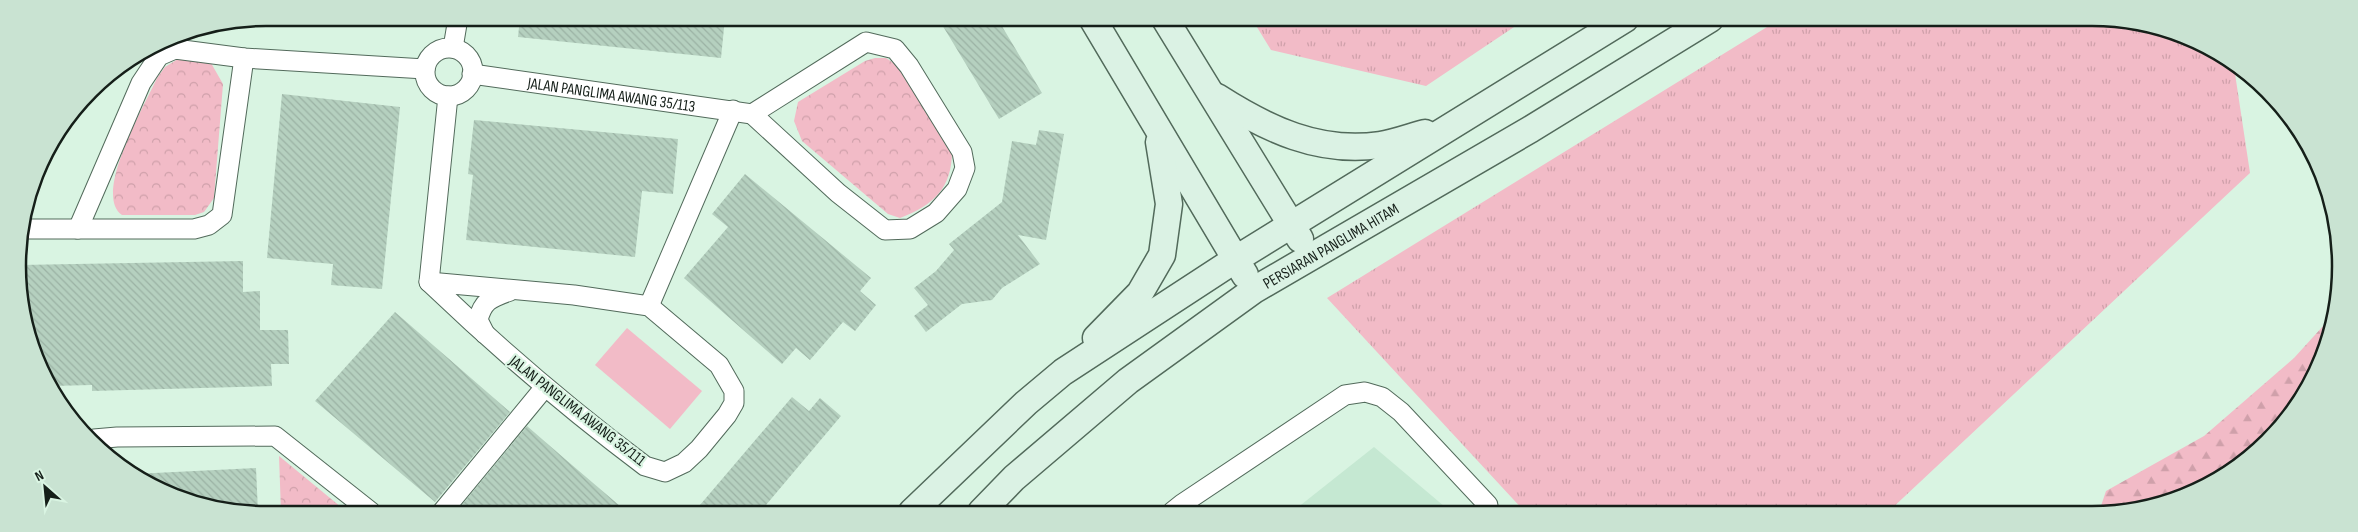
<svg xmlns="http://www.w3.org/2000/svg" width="2358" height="532" viewBox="0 0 2358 532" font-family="'Sofia Sans Condensed',sans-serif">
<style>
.built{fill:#c5e8d2}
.grass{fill:url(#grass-tufts)}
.forest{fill:url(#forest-firs)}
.park{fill:url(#park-crowns)}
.pitch{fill:#f2bbc7}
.building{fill:url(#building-back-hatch)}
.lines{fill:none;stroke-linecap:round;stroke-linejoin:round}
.minor-casing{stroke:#526a5b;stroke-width:21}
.secondary-casing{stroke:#526a5b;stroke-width:29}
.minor{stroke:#fff;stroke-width:19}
.secondary{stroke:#dbf2e4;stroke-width:26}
.labels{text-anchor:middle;stroke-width:4.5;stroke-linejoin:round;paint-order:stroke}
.street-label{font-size:16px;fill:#151f19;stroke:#d9f4e2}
.rim{fill:none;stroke:#151f19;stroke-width:2.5}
</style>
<defs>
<pattern id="grass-tufts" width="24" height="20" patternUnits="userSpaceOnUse" patternTransform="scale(1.25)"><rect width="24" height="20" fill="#f2bbc7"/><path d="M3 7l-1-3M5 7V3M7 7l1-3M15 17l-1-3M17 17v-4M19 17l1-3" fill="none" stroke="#cfa0aa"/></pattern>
<pattern id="forest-firs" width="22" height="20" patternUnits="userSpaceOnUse" patternTransform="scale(1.25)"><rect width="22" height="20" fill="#f2bbc7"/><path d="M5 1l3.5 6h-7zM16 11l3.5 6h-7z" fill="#cfa0aa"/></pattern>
<pattern id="park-crowns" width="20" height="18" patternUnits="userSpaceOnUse" patternTransform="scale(1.25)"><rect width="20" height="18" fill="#f2bbc7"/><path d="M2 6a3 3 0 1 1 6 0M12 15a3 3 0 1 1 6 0" fill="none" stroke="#cfa0aa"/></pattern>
<pattern id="building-back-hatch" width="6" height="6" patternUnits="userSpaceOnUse" patternTransform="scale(1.25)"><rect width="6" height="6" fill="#b5d0bf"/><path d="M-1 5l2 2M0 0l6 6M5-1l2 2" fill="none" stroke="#9bb2a4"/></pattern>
</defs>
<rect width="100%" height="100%" fill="#d9f4e2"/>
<path class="built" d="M 1374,447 L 1451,512 L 1292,512 Z"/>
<path class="grass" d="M 1252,19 L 1526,19 L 1426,86 L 1271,50 Z
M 1780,19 L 2125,20 L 2216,51 L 2234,67 L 2250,173 L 1888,512 L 1525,512 L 1327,298 Z"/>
<path class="forest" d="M 2334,314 L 2315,376 L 2268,442 L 2202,489 L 2124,512 L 2099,512 L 2106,491 L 2204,436 L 2294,358 Z"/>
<path class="park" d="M 875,58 L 886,58 L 898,66 L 952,151 C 952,188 934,205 900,218 L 888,214 L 802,141 L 794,121 L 798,102 L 865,61 Z
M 178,59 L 199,59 L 211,63 L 223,84 L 214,198 L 204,212 L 195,215 L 122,215 C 92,195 146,103 157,78 L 165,67 Z
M 279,456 L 347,512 L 281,512 Z"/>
<path class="pitch" d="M 627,328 L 702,391 L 670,429 L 595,365 Z"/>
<path class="building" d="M 520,18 L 725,18 L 721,58 L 518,37 Z
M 938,18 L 997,18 L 1042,93 L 999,119 Z
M 282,94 L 400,107 L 382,289 L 331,285 L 333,264 L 267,258 Z
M 474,120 L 678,139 L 673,194 L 642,191 L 635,257 L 466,240 L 473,175 L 468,174 Z
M 1039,130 L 1064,134 L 1046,240 L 1018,235 L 1040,264 L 1002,288 L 992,300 L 962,304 L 926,332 L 914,316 L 928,305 L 914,288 L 936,271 L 954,250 L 949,244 L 1002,202 L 1012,141 L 1036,145 Z
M 745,174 L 871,278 L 860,291 L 876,305 L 855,331 L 843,322 L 810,360 L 796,348 L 782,364 L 684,278 L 728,227 L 712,214 Z
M 243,261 L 243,292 L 260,291 L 260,330 L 288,330 L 289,364 L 271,364 L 272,386 L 92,391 L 92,385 L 52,386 L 31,346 L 20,265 Z
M 395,312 L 510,412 L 435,502 L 315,401 Z
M 792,397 L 809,411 L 820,398 L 841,416 L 760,512 L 694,512 Z
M 527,426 L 565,459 L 627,512 L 456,512 Z
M 256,468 L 258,512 L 233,512 L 142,481 L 134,474 Z"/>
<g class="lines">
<g class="minor-casing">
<g id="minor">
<path d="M 866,42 L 895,49 L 909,66 L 962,152 L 965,168 L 957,189 L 936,213 L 910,229 L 885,230 L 838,193 L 752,114 Z"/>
<path d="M 453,48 L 458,18"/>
<circle cx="449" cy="72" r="24"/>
<path id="s1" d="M 472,74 L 752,114"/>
<path d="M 23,229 L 194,229 L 209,225 L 222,215 L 244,58"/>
<path d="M 78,229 L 141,83 L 159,56 L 175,49 L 244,58 L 425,69"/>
<path d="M 429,282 L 574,295 L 649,306 L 719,365 L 734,391 L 734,403 L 727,415 L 699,449 L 684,463 L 665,472 L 645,466 C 569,409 498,348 429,282 Z"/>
<path d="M 429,282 L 448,96"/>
<path d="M 649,306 L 733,110"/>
<path d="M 485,334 L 478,320 C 483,300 491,298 510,291"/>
<path d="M 94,439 L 117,437 L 275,436 L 371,512"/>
<path d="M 442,512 L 545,387"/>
<path d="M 1172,512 L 1182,504 L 1345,395 L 1365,392 L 1382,397 L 1401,412 L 1488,505"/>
</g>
</g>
<g class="secondary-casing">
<g id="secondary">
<path d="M 1092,18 L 1245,275"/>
<path d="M 1165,19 L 1300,239"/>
<path d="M 1217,97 C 1267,129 1319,154 1380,145 C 1395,143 1410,137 1425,133"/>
<path d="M 1096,338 L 1140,293 L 1162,255 L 1169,204 L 1159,142"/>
<path d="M 912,512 L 1026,403 L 1063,372 L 1236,259 L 1625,19"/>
<path id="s2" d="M 981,512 L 1014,478 L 1128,381 L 1254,290 L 1531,129 L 1710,19"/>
</g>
</g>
<use href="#minor" class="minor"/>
<use href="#secondary" class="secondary"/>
</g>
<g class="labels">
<g class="street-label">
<text dy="6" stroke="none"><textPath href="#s1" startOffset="141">JALAN PANGLIMA AWANG 35/113</textPath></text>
<text dy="6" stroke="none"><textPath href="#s2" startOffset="441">PERSIARAN PANGLIMA HITAM</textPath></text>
<text transform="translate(578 410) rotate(38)" y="6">JALAN PANGLIMA AWANG 35/111</text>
</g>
</g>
<path d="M0 0H2358V532H0ZM266 26H2092A240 240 0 0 1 2332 266V266A240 240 0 0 1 2092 506H266A240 240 0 0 1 26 266V266A240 240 0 0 1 266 26Z" fill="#c9e3d2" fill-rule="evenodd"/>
<path class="rim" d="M266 26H2092A240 240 0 0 1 2332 266V266A240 240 0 0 1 2092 506H266A240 240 0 0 1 26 266V266A240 240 0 0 1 266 26Z"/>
<g transform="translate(45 487) rotate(333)" stroke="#d9f4e2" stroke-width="4" paint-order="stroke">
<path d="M0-4L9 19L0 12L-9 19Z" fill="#151f19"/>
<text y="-8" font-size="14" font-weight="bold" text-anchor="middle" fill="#151f19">N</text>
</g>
</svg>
